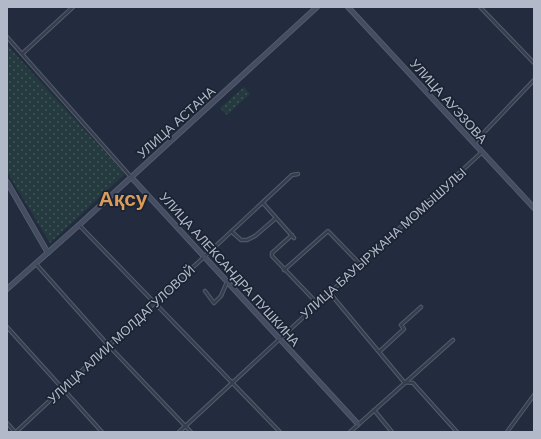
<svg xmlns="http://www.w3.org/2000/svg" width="541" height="439" viewBox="0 0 541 439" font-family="Helvetica,sans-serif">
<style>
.park{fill:url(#park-dots)}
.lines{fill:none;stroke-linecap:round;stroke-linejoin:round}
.street-casing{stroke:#545c6c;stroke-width:4.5}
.secondary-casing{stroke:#545c6c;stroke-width:6}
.street{stroke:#363e4e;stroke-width:2.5}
.secondary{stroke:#444d61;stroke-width:4}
.labels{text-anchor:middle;stroke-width:3.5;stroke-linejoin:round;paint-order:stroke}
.street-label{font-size:13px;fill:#b2b9c9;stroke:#1b2333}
.town-label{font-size:21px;font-weight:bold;fill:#db9b5b;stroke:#1b2333}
</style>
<defs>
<pattern id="park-dots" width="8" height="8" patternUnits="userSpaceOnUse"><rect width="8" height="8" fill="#243a3f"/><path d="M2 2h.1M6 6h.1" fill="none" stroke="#415459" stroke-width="1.8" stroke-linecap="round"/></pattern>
</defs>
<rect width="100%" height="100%" fill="#222c3e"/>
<path class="park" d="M 7,45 L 125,174 L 50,243 L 7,172 Z
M 244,87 L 250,94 L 227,115 L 220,108 Z"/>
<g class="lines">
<g class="street-casing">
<path id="street" d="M 480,7 L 534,63
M 7,37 L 131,177
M 22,54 L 73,7
M 474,143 L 534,80
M 263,203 L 294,238
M 79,225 L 280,432
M 232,232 L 241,240 L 247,240 L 255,236 L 276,218
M 292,235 L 272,253 L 272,256 L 317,303
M 36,264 L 109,346 L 191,432
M 284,270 L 328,231 L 360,264
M 205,291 L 214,303 L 221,296 L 227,282
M 329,292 L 404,382 L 413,383 L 457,432
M 7,327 L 102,432
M 379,352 L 404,329 L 401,325 L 421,307
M 374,410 L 392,432
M 7,423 L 15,432
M 16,432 L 292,175 L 298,174
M 179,432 L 482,152
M 350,432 L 453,340
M 507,432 L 534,395"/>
</g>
<g class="secondary-casing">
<path id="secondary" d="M 348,7 L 534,208
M 131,177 L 358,424
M 7,182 L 48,253
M 7,289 L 79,225 L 317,7"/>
</g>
<use href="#street" class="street"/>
<use href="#secondary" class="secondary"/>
</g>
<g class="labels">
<g class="street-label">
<text transform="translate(449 101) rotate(48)" y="5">УЛИЦА АУЭЗОВА</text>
<text transform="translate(176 122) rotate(-42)" y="5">УЛИЦА АСТАНА</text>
<text transform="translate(383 243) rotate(-42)" y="5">УЛИЦА БАУЫРЖАНА МОМЫШУЛЫ</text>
<text transform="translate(230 269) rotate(48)" y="5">УЛИЦА АЛЕКСАНДРА ПУШКИНА</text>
<text transform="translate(121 334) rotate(-43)" y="5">УЛИЦА АЛИИ МОЛДАГУЛОВОЙ</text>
</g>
<g class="town-label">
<text x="123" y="206">Ақсу</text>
</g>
</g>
<rect width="541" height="439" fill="none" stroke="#b2b9c9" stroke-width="16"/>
</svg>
